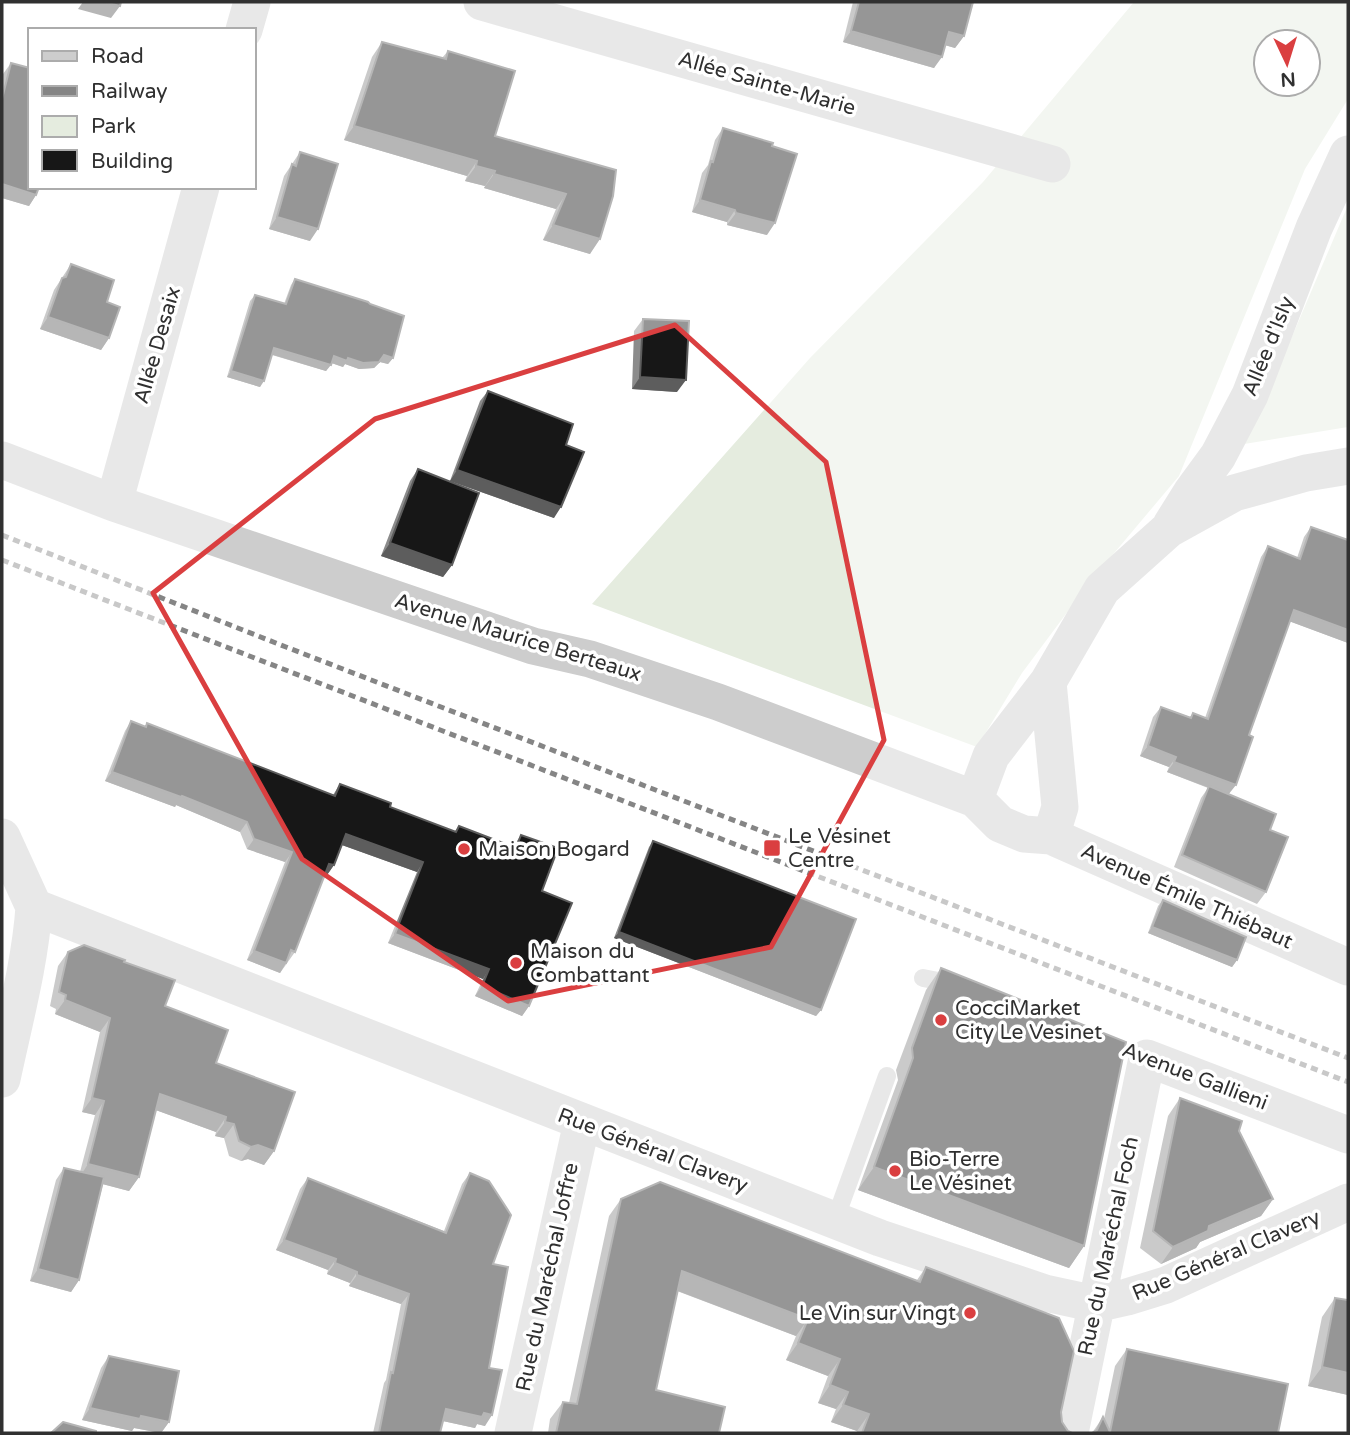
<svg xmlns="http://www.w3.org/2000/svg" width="1350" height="1435" viewBox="0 0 1350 1435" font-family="'Varela Round',sans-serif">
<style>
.green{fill:#e5ecdf;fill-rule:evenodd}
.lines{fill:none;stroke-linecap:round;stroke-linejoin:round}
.lane{stroke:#cdcdcd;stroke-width:18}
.street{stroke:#cdcdcd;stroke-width:37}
.rail{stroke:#858585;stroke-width:5;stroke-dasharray:7 5;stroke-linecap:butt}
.wall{fill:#8b8b8b}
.shaded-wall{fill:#5d5d5d}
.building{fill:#171717;stroke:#5d5d5d;stroke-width:2}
.marked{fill:none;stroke:#da3f40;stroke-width:5;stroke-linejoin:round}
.poi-dot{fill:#da3f40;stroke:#fff;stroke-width:2.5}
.labels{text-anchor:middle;stroke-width:7;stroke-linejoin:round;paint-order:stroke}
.street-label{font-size:21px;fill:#303030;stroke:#fff}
.poi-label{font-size:21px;fill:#303030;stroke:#fff;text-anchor:start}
</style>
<rect width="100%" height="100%" fill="#fff"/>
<path class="green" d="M 1134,2 L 1348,2 L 1348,99 L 1305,169 L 1179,476 L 1089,583 L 1022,673 L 977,747 L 592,604 L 810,358 L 983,182 ZM 1266,42 L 1308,42 L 1308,84 L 1266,84 Z
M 1348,205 L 1348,427 L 1238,445 L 1268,393 Z"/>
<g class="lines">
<path class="lane" d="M 923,978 L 954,984
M 835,1220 L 887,1076"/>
<path class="street" d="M 482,2 L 1052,164
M 244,30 L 252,2
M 2,460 L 114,503 L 533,646 L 590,659 L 718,702 L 975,799 L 1000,824 L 1024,834 L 1051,836 L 1348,967
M 114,503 L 201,187
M 1171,525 L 1191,493 L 1218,456 L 1250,395 L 1314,228 L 1348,154
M 1048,682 L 1060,807 L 1051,836
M 975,799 L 991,756 L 1048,682 L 1102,589 L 1169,529 L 1234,493 L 1306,473 L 1348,466
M 2,837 L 34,907 L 880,1238 L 1045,1293 L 1096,1304 L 1127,1297 L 1166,1285 L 1348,1202
M 2,1079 C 14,1022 30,964 34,907
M 513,1433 L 582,1122
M 1070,1433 L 1147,1058 L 1348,1135"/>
<path class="rail" d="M 2,535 L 286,647 L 1348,1058
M 2,560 L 1348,1082"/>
</g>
<path class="wall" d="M 853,2 L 973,2 L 964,36 L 955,48 L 945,45 L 934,68 L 843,42 Z
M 382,42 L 442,58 L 448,51 L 495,136 L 616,170 L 590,254 L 543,240 L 556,209 L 484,188 L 485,186 L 465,181 L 467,176 L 344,140 L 372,57 Z
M 11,63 L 36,195 L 29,206 L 2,198 L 2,81 L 3,74 Z
M 723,128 L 767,235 L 727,225 L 727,222 L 692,212 L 702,173 L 708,165 L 715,140 Z
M 300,152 L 310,241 L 269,229 L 284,176 Z
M 71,264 L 107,302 L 109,338 L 101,350 L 40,329 L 54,290 Z
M 295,279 L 393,358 L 388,364 L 380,362 L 374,368 L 359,369 L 345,364 L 343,367 L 331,363 L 326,371 L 272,355 L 260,387 L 227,377 L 250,301 L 255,295 L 284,304 L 291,285 Z
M 643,319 L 677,392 L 632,389 L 634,331 Z
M 488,391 L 566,445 L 554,518 L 450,481 L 480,401 Z
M 418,469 L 452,565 L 443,577 L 381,556 L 410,481 Z
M 1311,527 L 1348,540 L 1348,643 L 1289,621 L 1249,735 L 1229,794 L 1270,830 L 1266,892 L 1257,904 L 1174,867 L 1201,798 L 1208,788 L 1167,772 L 1169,767 L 1140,756 L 1153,717 L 1161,707 L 1190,717 L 1193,713 L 1205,718 L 1261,557 L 1268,546 L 1297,558 L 1304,537 Z
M 131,721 L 145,727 L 147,723 L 333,795 L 340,784 L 390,807 L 455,832 L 459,826 L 513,847 L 521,835 L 542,891 L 529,1006 L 522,1016 L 475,996 L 483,979 L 388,943 L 417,872 L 342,845 L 334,865 L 327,875 L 325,874 L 295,952 L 280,973 L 247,960 L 285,862 L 247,849 L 240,832 L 176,805 L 175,807 L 105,781 L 125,731 Z
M 653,841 L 821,1010 L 816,1016 L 614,938 L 649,847 Z
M 1163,900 L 1237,960 L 1232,967 L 1148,933 L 1158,906 Z
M 68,952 L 124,962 L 216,1063 L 274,1151 L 264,1165 L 248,1159 L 241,1161 L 229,1156 L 224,1138 L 215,1136 L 216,1132 L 156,1110 L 139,1177 L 129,1191 L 103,1184 L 79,1280 L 71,1292 L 30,1281 L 56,1180 L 64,1168 L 80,1172 L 95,1115 L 82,1112 L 100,1032 L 55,1014 L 56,1009 L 50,1006 L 58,966 Z
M 941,968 L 1084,1246 L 1069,1268 L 858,1190 L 898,1080 L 896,1070 L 926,990 Z
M 1180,1098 L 1239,1131 L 1273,1199 L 1261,1216 L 1200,1242 L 1196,1248 L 1161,1264 L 1140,1248 L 1168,1116 Z
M 470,1173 L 493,1264 L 489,1368 L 485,1426 L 477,1424 L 475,1428 L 443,1421 L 440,1433 L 373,1433 L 384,1383 L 386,1380 L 401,1304 L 349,1286 L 350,1283 L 327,1274 L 328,1270 L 276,1250 L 300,1189 L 308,1178 L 444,1231 L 462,1184 Z
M 621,1199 L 917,1280 L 926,1267 L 1061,1412 L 1062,1422 L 1068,1431 L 1072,1433 L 856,1433 L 857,1431 L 831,1422 L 836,1409 L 818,1403 L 828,1376 L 786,1360 L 796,1336 L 677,1291 L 656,1390 L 719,1433 L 548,1433 L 550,1419 L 563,1402 L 569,1403 L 609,1216 Z
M 1335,1298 L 1348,1395 L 1308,1386 L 1322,1317 Z
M 1127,1349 L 1278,1433 L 1092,1433 L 1103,1417 L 1104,1419 L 1115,1366 Z
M 109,1356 L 169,1422 L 161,1433 L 134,1428 L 132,1431 L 82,1420 L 101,1368 Z"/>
<path class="shaded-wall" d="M 83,2 L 104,2 L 120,6 L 111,18 L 78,9 Z
M 851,31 L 942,57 L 934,68 L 843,42 Z
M 949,32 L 964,36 L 955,48 L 941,44 Z
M 354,126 L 477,161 L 467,176 L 344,140 Z
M 476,166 L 495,171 L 485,186 L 465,181 Z
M 494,174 L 566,194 L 556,209 L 484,188 Z
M 2,184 L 36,195 L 29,206 L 2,198 Z
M 700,200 L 735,210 L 727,222 L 692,212 Z
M 736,213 L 775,223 L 767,235 L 727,225 Z
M 277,217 L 318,229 L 310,241 L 269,229 Z
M 553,225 L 600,239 L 590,254 L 543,240 Z
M 48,317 L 109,338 L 101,350 L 40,329 Z
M 274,348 L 331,365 L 326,371 L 270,354 Z
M 384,355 L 393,358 L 388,364 L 380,362 L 374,368 L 359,369 L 345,364 L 343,367 L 329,362 L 334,356 L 348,358 Z
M 231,371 L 264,381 L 260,387 L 227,377 Z
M 640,377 L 686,380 L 677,392 L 632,389 Z
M 457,470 L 561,507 L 554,518 L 450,481 Z
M 390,543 L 452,565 L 443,577 L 381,556 Z
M 1294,610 L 1348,630 L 1348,643 L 1286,620 Z
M 1148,746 L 1176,757 L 1169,767 L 1140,756 Z
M 1174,762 L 1236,785 L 1228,795 L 1167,772 Z
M 112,772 L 182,796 L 247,822 L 240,832 L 176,805 L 175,807 L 105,781 Z
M 346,834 L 423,862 L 417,872 L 339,844 Z
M 254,839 L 292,852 L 285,862 L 247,849 Z
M 329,864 L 334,865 L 327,875 L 323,873 Z
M 1152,927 L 1237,960 L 1232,967 L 1148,933 Z
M 619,932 L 821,1010 L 816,1016 L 614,938 Z
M 395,934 L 489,969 L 483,979 L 388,943 Z
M 254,951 L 286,963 L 280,973 L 247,960 Z
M 482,986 L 529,1006 L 522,1016 L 475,996 Z
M 65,1000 L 110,1018 L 100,1032 L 55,1014 Z
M 160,1094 L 226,1117 L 216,1132 L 150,1108 Z
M 92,1098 L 104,1101 L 95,1115 L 82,1112 Z
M 225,1122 L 234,1124 L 224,1138 L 215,1136 Z
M 258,1145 L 274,1151 L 264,1165 L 248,1159 L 241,1161 L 251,1147 Z
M 88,1164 L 139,1177 L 129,1191 L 79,1178 Z
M 874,1167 L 1084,1246 L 1069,1268 L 858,1190 Z
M 1273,1199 L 1261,1216 L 1200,1242 L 1196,1248 L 1161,1264 L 1173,1247 L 1209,1226 Z
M 284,1240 L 336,1259 L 328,1270 L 276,1250 Z
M 335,1263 L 357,1272 L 350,1283 L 327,1274 Z
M 38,1269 L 79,1280 L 71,1292 L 30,1281 Z
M 682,1271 L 808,1319 L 796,1336 L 670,1288 Z
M 357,1275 L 409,1294 L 401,1304 L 349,1286 Z
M 798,1343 L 840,1359 L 828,1376 L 786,1360 Z
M 1322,1367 L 1348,1373 L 1348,1395 L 1308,1386 Z
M 830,1385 L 848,1392 L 836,1409 L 818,1403 Z
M 843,1405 L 869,1414 L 857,1431 L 831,1422 Z
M 90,1408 L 141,1416 L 169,1422 L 161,1433 L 134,1428 L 132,1431 L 82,1420 Z
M 446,1409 L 484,1413 L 492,1415 L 485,1426 L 477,1424 L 475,1428 L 438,1420 Z"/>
<path class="building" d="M 104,2 L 121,2 L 120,6 Z
M 859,2 L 973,2 L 964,36 L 949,32 L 942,57 L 851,31 Z
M 382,42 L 446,59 L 448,51 L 515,71 L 495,136 L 616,170 L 613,196 L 600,239 L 553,225 L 566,194 L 494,174 L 495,171 L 476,166 L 477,161 L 354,126 Z
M 11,63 L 30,68 L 30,187 L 39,187 L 36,195 L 2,184 L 2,99 Z
M 723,128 L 773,143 L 772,146 L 797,154 L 775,223 L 736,213 L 735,210 L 700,200 L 711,161 L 713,162 Z
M 300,152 L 338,164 L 318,229 L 277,217 L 292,164 L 296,166 Z
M 71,264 L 114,280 L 107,302 L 120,307 L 109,338 L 48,317 L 62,278 L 66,277 Z
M 295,279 L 368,302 L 370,304 L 404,316 L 393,358 L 384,355 L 379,362 L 363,363 L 348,358 L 347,361 L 334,356 L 331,365 L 274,348 L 264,381 L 231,371 L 255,295 L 286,304 Z
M 643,319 L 689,321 L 686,380 L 640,377 Z
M 488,391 L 573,424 L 566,445 L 584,452 L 561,507 L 457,470 Z
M 418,469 L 479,493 L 452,565 L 390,543 Z
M 1311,527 L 1348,540 L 1348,630 L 1294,610 L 1249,735 L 1253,737 L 1236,785 L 1174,762 L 1176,757 L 1148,746 L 1161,707 L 1191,718 L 1193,713 L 1208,719 L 1268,546 L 1300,559 Z
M 131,721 L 146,727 L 147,723 L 335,796 L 340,784 L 391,803 L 390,807 L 456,832 L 459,826 L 516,848 L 521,835 L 558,848 L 542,891 L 572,903 L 529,1006 L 482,986 L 489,969 L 395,934 L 423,862 L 346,834 L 334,865 L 329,864 L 295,952 L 291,950 L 286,963 L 254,951 L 292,852 L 254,839 L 247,822 L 182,796 L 181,797 L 112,772 Z
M 1209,786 L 1276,814 L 1270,830 L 1288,837 L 1266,892 L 1182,855 Z
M 653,841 L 856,919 L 821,1010 L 619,932 Z
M 1163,900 L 1246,937 L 1237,960 L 1152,927 Z
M 84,945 L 125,960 L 124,962 L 175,980 L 165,1006 L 228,1030 L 216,1063 L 295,1092 L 274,1151 L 258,1145 L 251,1147 L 239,1141 L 234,1124 L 225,1122 L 226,1117 L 160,1094 L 139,1177 L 88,1164 L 104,1101 L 92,1098 L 110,1018 L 65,1000 L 66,995 L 59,992 L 68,952 Z
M 941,968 L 1126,1042 L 1084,1246 L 874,1167 L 913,1058 L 912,1048 Z
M 1180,1098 L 1242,1121 L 1239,1131 L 1273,1199 L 1209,1226 L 1208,1231 L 1173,1247 L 1153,1231 Z
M 64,1168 L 104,1177 L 79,1280 L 38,1269 Z
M 470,1173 L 489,1181 L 511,1215 L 493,1264 L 508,1267 L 489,1368 L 502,1370 L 492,1415 L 484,1413 L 482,1417 L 446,1409 L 440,1433 L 379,1433 L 391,1372 L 393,1373 L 409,1294 L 357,1275 L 357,1272 L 335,1263 L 336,1259 L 284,1240 L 308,1178 L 446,1233 Z
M 660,1182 L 920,1282 L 926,1267 L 1059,1318 L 1074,1351 L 1061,1412 L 1062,1422 L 1068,1431 L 1072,1433 L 862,1433 L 869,1414 L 843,1405 L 848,1392 L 830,1385 L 840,1359 L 798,1343 L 808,1319 L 682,1271 L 656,1390 L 725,1407 L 719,1433 L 556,1433 L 563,1402 L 577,1404 L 621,1199 Z
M 1335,1298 L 1348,1300 L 1348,1373 L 1322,1367 Z
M 1127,1349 L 1288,1384 L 1278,1433 L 1092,1433 L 1097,1430 L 1103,1417 L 1110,1432 Z
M 109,1356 L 179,1371 L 169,1422 L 141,1416 L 140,1419 L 90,1408 Z
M 63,1422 L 96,1431 L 96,1433 L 51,1433 Z"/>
<path d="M0 0H1350V1435H0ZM 675,325 L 826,462 L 884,740 L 771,947 L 508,1001 L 302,859 L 153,593 L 375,419 Z" fill="#fff" fill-opacity=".55" fill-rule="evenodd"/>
<path class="marked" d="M 675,325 L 826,462 L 884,740 L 771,947 L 508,1001 L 302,859 L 153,593 L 375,419 Z"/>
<g class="poi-dot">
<rect x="763" y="839" width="18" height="18" rx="3.5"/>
<circle cx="464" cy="849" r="7"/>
<circle cx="516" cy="963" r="7"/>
<circle cx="941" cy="1020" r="7"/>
<circle cx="895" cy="1171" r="7"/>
<circle cx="970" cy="1313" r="7"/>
</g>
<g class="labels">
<g class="street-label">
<text transform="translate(767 83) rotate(16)" y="7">Allée Sainte-Marie</text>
<text transform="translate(157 345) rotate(-74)" y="7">Allée Desaix</text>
<text transform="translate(1268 346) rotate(-68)" y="7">Allée d'Isly</text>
<text transform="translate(518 637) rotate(17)" y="7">Avenue Maurice Berteaux</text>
<text transform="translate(1187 896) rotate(24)" y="7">Avenue Émile Thiébaut</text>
<text transform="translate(1195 1076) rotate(21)" y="7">Avenue Gallieni</text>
<text transform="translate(653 1150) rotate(21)" y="7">Rue Général Clavery</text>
<text transform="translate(1108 1246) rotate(-78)" y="7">Rue du Maréchal Foch</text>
<text transform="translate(1226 1255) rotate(-23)" y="7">Rue Général Clavery</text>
<text transform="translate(547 1277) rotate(-78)" y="7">Rue du Maréchal Joffre</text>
</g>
<g class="poi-label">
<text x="788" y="843">Le Vésinet<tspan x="788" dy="24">Centre</tspan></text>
<text x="478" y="856">Maison Bogard</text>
<text x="530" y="958">Maison du<tspan x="530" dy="24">Combattant</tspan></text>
<text x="955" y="1015">CocciMarket<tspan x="955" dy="24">City Le Vesinet</tspan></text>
<text x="909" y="1166">Bio-Terre<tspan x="909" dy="24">Le Vésinet</tspan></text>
<text x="956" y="1320" text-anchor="end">Le Vin sur Vingt</text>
</g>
</g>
<rect width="1350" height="1435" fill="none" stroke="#303030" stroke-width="7"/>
<rect x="28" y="28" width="228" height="161" fill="#ffffff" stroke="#acacac" stroke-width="2"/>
<rect x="42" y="51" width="35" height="10" fill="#cdcdcd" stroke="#acacac" stroke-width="2"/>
<text x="91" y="63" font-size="21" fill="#303030">Road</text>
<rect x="42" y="86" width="35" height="10" fill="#858585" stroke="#acacac" stroke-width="2"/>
<text x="91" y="98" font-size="21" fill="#303030">Railway</text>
<rect x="42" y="116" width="35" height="21" fill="#e5ecdf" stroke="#acacac" stroke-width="2"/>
<text x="91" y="133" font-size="21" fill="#303030">Park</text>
<rect x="42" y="150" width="35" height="21" fill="#171717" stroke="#acacac" stroke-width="2"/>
<text x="91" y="168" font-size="21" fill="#303030">Building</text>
<g transform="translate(1287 63) rotate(176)"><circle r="33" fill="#ffffff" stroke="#acacac" stroke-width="2"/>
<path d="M0-5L12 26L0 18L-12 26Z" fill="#da3f40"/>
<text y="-10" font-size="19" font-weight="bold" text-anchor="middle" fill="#303030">N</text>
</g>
</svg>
